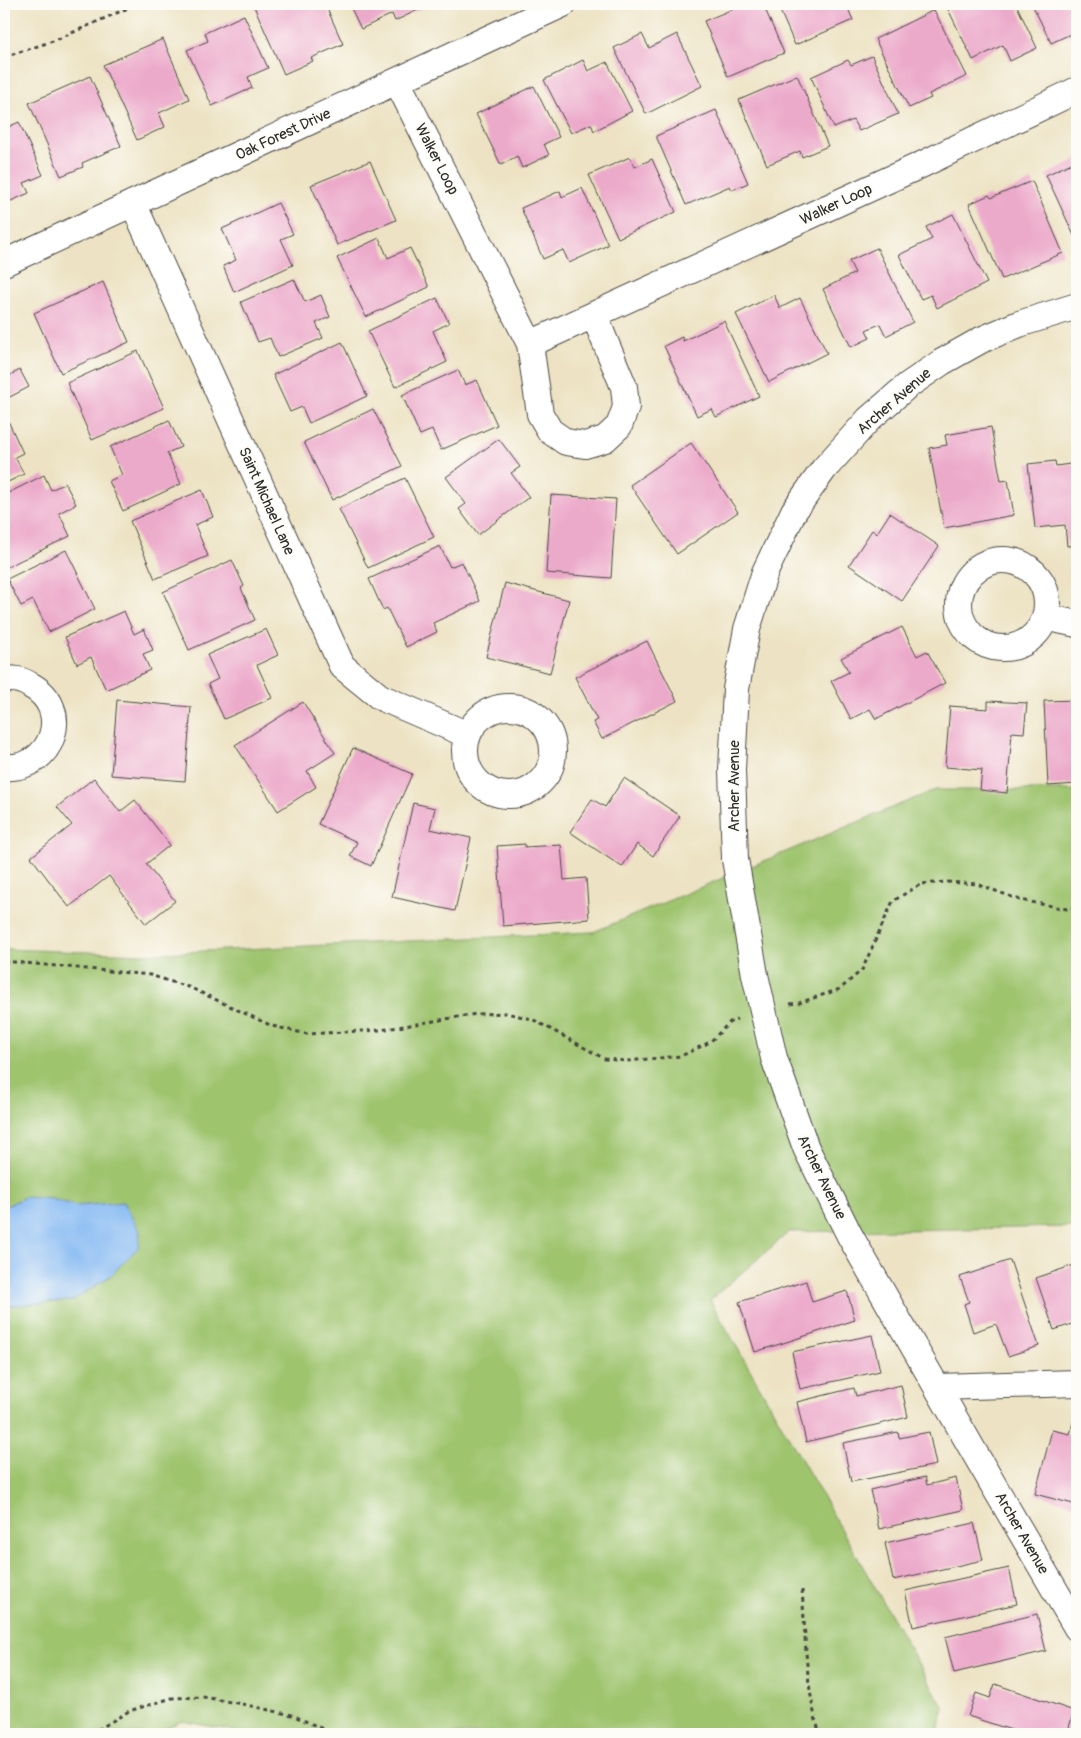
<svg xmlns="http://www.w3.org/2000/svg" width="1081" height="1738" viewBox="0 0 1081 1738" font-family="Pangolin,sans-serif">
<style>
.green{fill:#9fc46e;stroke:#65784c}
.water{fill:#85b9f3;stroke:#58728f}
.building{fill:#ecaacb}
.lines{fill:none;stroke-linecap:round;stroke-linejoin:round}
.street-casing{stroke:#484742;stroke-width:28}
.path{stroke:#484742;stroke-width:3;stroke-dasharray:4 4;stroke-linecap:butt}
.street{stroke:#fff;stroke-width:26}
.labels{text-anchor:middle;stroke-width:4;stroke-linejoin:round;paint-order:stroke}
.street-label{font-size:15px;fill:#2b2b2b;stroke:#fdfcf7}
</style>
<rect width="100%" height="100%" fill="#fdfcf7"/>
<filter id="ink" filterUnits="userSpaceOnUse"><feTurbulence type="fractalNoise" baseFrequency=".02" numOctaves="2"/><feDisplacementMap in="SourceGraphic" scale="10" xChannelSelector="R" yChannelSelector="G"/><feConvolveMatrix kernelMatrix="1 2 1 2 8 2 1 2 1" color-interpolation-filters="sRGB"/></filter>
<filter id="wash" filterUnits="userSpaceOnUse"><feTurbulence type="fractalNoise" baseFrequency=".0096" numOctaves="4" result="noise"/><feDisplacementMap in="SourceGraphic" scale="20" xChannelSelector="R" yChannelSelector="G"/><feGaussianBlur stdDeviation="1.12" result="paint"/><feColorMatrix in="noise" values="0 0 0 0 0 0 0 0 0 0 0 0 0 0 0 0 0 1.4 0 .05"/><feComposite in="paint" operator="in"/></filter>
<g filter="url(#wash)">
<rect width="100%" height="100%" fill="#ede3c4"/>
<path class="green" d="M 935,790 L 1077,790 L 1077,1227 L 789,1232 L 710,1300 L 944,1708 L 937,1734 L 250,1734 L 182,1721 L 152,1734 L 4,1734 L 4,949 L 143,954 L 593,932 Z"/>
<path class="water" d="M 25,1197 L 51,1199 L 76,1206 L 123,1202 L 140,1231 L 139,1247 L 110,1276 L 72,1301 L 4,1306 L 4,1207 Z"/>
<g id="blocks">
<path class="building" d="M 253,4 L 325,4 L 343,44 L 311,58 L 313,61 L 284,74 Z
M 349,4 L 420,4 L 422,8 L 395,21 L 392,14 L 361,29 Z
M 731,4 L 763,4 L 784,53 L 728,77 L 704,21 L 733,9 Z
M 777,4 L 846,4 L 853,20 L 795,45 Z
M 950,4 L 1016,4 L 1037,48 L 1010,61 L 1003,45 L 973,60 L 946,5 Z
M 1032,4 L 1077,4 L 1077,31 L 1051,43 Z
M 934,10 L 967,76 L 929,94 L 931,98 L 909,108 L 875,39 Z
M 244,15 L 268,68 L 248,77 L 252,88 L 212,106 L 187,50 L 208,41 L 205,33 Z
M 642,34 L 649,48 L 677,34 L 702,86 L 646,114 L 614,48 Z
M 163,39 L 189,99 L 159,113 L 165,127 L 137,140 L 103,65 Z
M 872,56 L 898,114 L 859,131 L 853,120 L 834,128 L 811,77 L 848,60 L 851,65 Z
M 583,60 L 588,71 L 607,62 L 632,111 L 594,131 L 591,124 L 571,133 L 544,80 Z
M 797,75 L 828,146 L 802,157 L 800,151 L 767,165 L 739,100 Z
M 90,76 L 121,146 L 82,163 L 83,167 L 61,176 L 29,103 Z
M 534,86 L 559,137 L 544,144 L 549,155 L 522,168 L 517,156 L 501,165 L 476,114 Z
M 716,110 L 748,183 L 732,190 L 730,186 L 686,205 L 656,136 Z
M 19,122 L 43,175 L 24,183 L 29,193 L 4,204 L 4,129 Z
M 630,157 L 635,167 L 652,159 L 676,212 L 618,238 L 589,175 Z
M 1077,158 L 1077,242 L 1046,175 L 1076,161 L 1075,159 Z
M 370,161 L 396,220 L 337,245 L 311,185 Z
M 1032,181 L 1063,253 L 1002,279 L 969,204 L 989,195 L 991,198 Z
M 582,188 L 608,245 L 569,263 L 563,250 L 543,259 L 521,208 L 560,191 L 562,197 Z
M 278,203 L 293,234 L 281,239 L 293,265 L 234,292 L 223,266 L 236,260 L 222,229 Z
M 953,214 L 987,283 L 937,308 L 931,295 L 921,299 L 899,255 L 932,239 L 926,227 Z
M 379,238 L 388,258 L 410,248 L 429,287 L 366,317 L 337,258 Z
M 877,248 L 913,322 L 886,336 L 880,324 L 866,330 L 870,338 L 851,347 L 823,289 L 855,273 L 849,261 Z
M 294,279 L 305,302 L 321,295 L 330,317 L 316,323 L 323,338 L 278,357 L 270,338 L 258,342 L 241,302 Z
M 103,282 L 129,342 L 61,373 L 34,313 Z
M 774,295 L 780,308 L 800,298 L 827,353 L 769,382 L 736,314 Z
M 437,298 L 449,323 L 433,331 L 447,362 L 395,387 L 368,331 Z
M 724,321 L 759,396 L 716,417 L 712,409 L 697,416 L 664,346 L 682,337 L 683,341 Z
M 342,342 L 367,396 L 309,423 L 302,407 L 290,412 L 273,375 Z
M 138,351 L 164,408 L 92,440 L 67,383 Z
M 20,370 L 29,387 L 4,400 L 4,378 Z
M 458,370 L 465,385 L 477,380 L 497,425 L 441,450 L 432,430 L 420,435 L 402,395 Z
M 373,409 L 402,466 L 332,500 L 304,442 Z
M 4,412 L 23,453 L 15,457 L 24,474 L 4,484 Z
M 169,420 L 181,447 L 167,453 L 181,484 L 123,511 L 109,481 L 122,475 L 110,447 Z
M 991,427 L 1001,481 L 1008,480 L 1014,515 L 944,528 L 929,448 L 947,445 L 945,435 Z
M 499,439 L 520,467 L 511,473 L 529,497 L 478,535 L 459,509 L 466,504 L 446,477 Z
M 691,443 L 738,512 L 677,554 L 630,485 Z
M 1055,461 L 1056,466 L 1077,463 L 1077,545 L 1067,546 L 1065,525 L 1035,528 L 1028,464 Z
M 44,475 L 51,490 L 65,483 L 76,504 L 59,513 L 70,536 L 5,568 L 4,495 Z
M 405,478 L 434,537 L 368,568 L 339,509 Z
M 202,490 L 213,517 L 195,525 L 208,556 L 155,579 L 130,521 Z
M 551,495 L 616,499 L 611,578 L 546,573 Z
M 890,513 L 939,546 L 902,601 L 849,565 L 872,530 L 877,533 Z
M 440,546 L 450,567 L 462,562 L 480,601 L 433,623 L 437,632 L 406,647 L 387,608 L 383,610 L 369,579 Z
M 66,550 L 95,609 L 49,632 L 33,600 L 21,606 L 7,579 Z
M 232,560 L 244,586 L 241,588 L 255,620 L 189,650 L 163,592 Z
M 505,583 L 569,600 L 550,673 L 486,657 Z
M 124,611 L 134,634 L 144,629 L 153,650 L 143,654 L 150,670 L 106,690 L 91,657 L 77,664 L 65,637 Z
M 902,627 L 917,656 L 927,651 L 945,683 L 876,719 L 870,709 L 851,719 L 831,681 L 849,672 L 841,658 Z
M 266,629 L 278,655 L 257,665 L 272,698 L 224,719 L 208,684 L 218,679 L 207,655 Z
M 647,641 L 677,701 L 602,739 L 593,722 L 597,720 L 575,677 Z
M 117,700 L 191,707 L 185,781 L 111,775 Z
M 1077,700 L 1077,784 L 1048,786 L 1044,701 Z
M 988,701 L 1027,703 L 1024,733 L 1012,732 L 1007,793 L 980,790 L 982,770 L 945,767 L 950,706 L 988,709 Z
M 303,702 L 335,753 L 307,771 L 316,787 L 278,811 L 235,745 Z
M 353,748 L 412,774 L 371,866 L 350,856 L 357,842 L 318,824 Z
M 94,778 L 120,812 L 135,800 L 170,845 L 146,864 L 175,901 L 146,924 L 109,876 L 69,907 L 31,857 L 72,825 L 57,807 Z
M 624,778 L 680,816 L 653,856 L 637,844 L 622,867 L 570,832 L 592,799 L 605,807 Z
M 413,803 L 435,808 L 430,829 L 471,838 L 455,911 L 392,897 Z
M 525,844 L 525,847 L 561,845 L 564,880 L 586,878 L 589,919 L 503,926 L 497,846 Z
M 1010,1260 L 1039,1346 L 1008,1356 L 996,1324 L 973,1332 L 964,1304 L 969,1302 L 960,1277 Z
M 1077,1264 L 1077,1338 L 1072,1324 L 1054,1330 L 1036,1278 Z
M 806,1281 L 812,1302 L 847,1291 L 855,1320 L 755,1352 L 739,1302 Z
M 872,1335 L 880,1371 L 800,1389 L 792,1352 Z
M 901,1385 L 908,1417 L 806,1442 L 797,1402 L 854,1388 L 856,1396 Z
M 1075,1415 L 1077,1415 L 1077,1505 L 1035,1494 L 1052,1430 L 1070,1434 Z
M 898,1432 L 899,1438 L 929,1432 L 936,1465 L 851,1482 L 843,1443 Z
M 925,1477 L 927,1485 L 956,1478 L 963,1510 L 879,1529 L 870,1490 Z
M 974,1523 L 983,1560 L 893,1580 L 885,1543 Z
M 1009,1568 L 1017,1604 L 913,1627 L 905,1591 Z
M 1037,1614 L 1046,1651 L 954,1673 L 945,1637 Z
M 995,1684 L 1074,1711 L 1067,1734 L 1024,1734 L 968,1716 L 976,1693 L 990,1698 Z"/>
</g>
</g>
<g filter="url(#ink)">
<use href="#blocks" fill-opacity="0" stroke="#484742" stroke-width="1"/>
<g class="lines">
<g class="street-casing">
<path id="street" d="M 397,81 L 530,344 L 923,164 L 1077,90
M 133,203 L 342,666 L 380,697 L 468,735
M 4,263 L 563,4
M 1077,306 L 1019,324 L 981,340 L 942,362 L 907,386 L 869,419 L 824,469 L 794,511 L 765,572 L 747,629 L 736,689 L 732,770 L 735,859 L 755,975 L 774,1058 L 806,1148 L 850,1236 L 977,1457 L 1077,1628
M 530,344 L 540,414 L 550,431 L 566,442 L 585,445 L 605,439 L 619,426 L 626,407 L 624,387 L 594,315
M959 604a44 44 0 1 1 88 0a44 44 0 1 1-88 0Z
M 1045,617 L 1077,624
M 4,680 C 12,678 22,680 30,685 C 74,708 53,771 4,767
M465 751a44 44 0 1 1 88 0a44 44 0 1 1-88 0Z
M 937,1387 L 1077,1383"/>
</g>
<path class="path" d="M 4,57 L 56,40 L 137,4
M 4,961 L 150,975 L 191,988 L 272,1026 L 307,1034 L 380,1030 L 476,1014 L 506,1013 L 532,1019 L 605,1059 L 627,1061 L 681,1056 L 710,1042 L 730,1022 L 737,1019
M 790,1004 L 799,1003 L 840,989 L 862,970 L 893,901 L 921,884 L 947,882 L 977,884 L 1020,900 L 1067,909 L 1077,907
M 802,1590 C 806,1637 805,1689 820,1734
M 91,1734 L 129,1711 L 172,1698 L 203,1697 L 242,1704 L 292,1715 L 334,1734"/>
<use href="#street" class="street"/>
</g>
</g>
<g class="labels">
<g class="street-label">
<text transform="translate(283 134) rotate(-25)" y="5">Oak Forest Drive</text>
<text transform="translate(437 159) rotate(63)" y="5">Walker Loop</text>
<text transform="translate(836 204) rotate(-25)" y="5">Walker Loop</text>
<text transform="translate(894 401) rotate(-41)" y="5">Archer Avenue</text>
<text transform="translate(267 501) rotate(66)" y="5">Saint Michael Lane</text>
<text transform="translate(734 786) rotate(-90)" y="5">Archer Avenue</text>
<text transform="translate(822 1177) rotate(64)" y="5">Archer Avenue</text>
<text transform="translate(1022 1533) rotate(60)" y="5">Archer Avenue</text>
</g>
</g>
<rect width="1081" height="1738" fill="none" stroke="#fdfcf7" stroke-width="20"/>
</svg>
